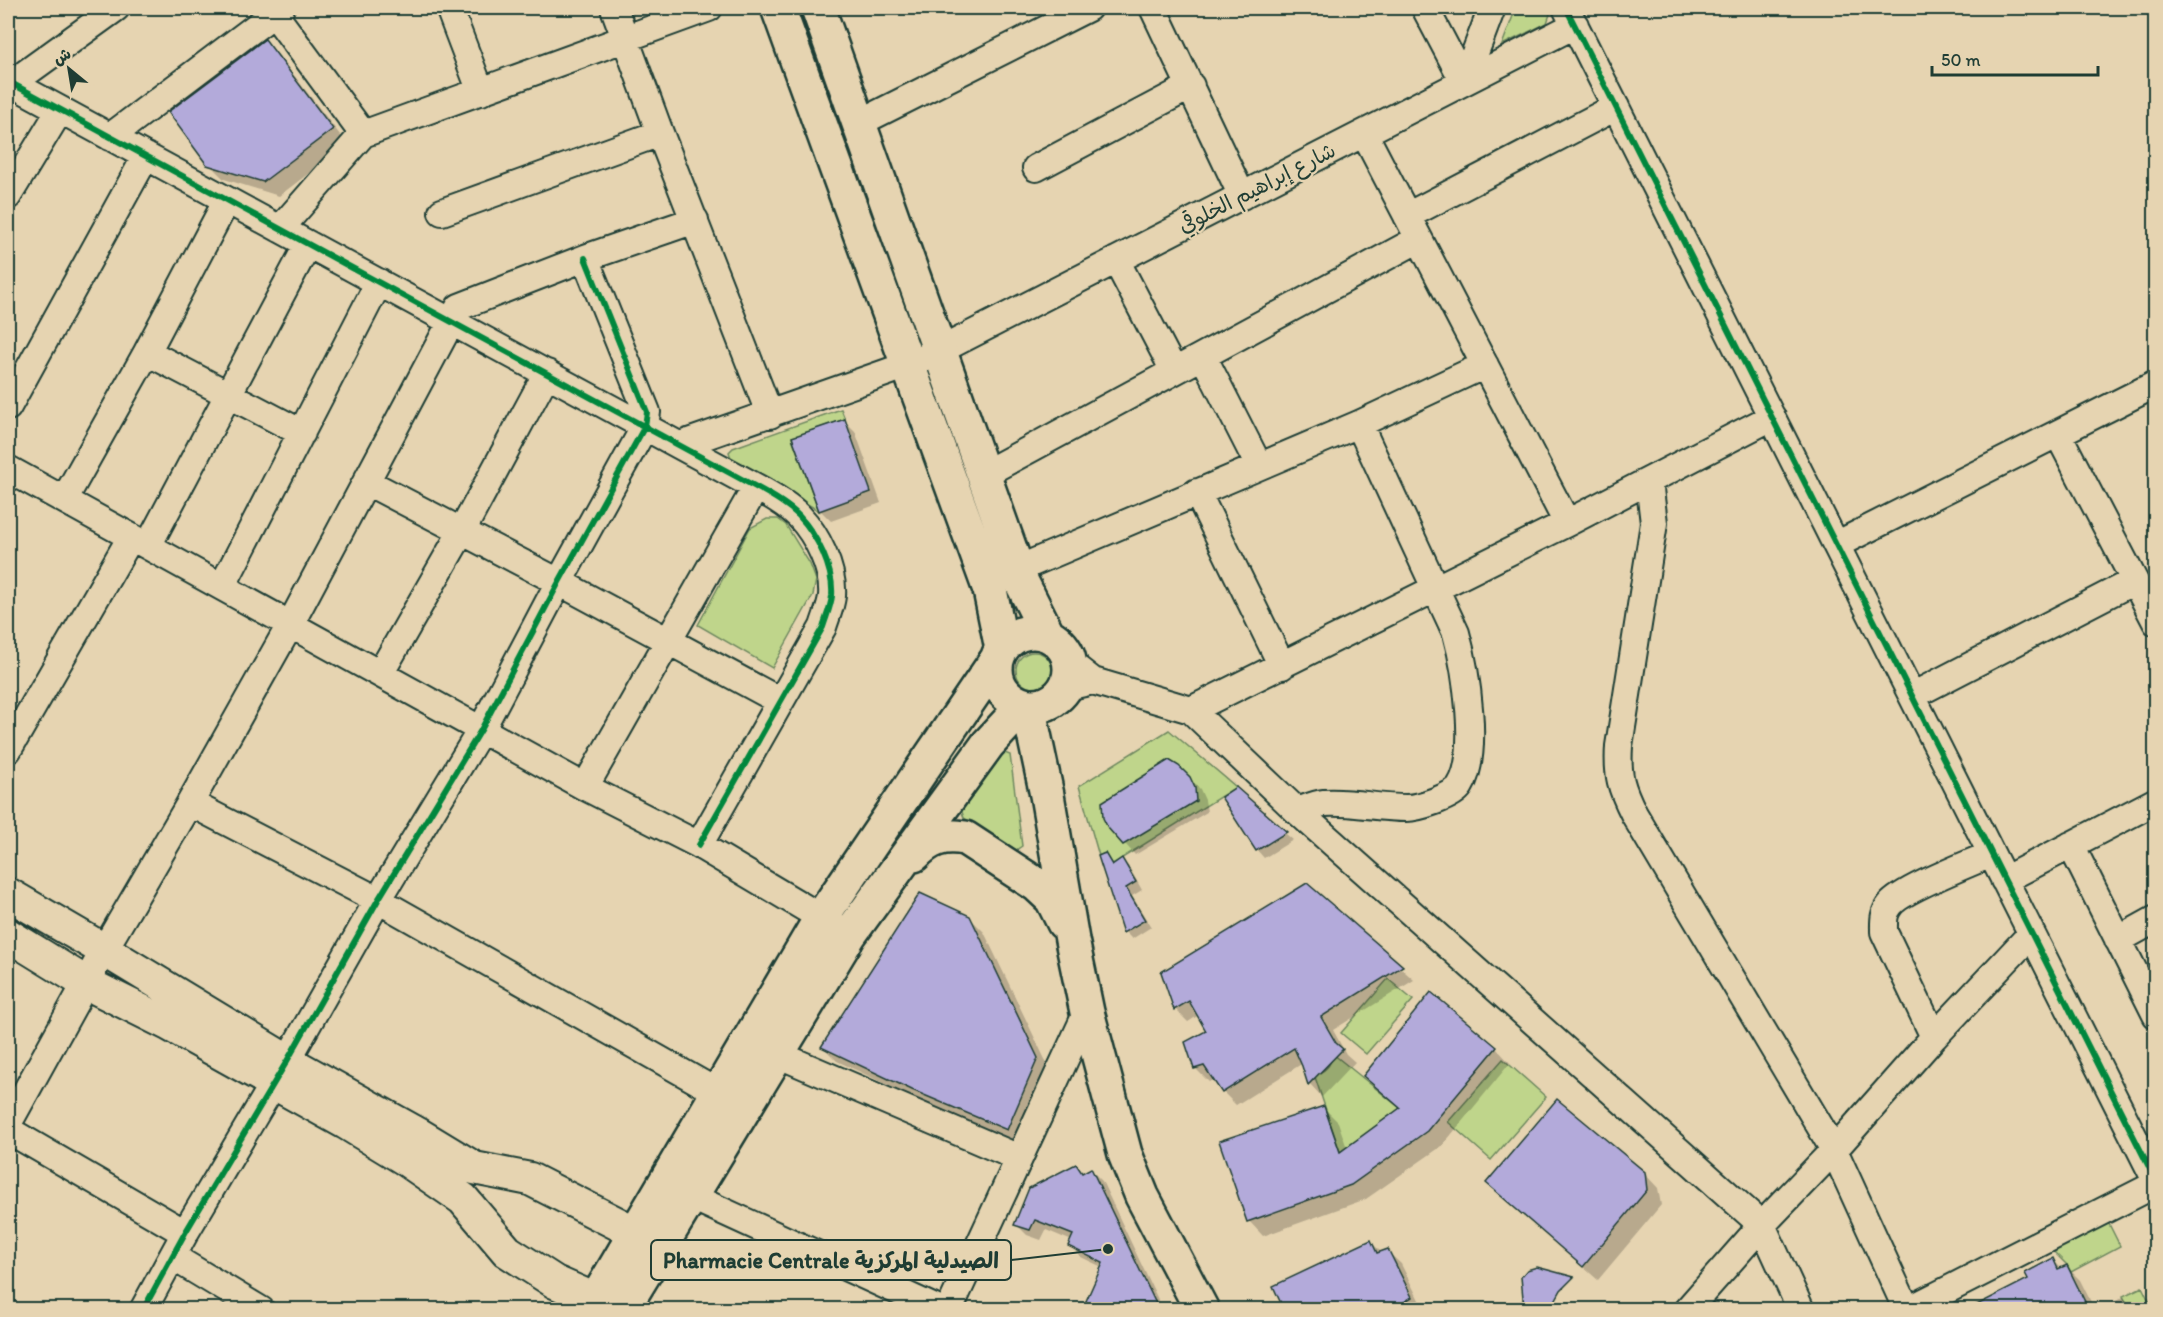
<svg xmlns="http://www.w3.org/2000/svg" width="2163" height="1317" viewBox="0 0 2163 1317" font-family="Itim,'Playpen Sans Arabic',sans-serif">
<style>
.green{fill:#bfd58b;stroke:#6f8960;stroke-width:1.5}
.shadow{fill:#0003}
.building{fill:#b3aada;stroke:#1f3d34;stroke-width:1.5}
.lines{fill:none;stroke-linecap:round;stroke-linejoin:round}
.minor-casing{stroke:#1f3d34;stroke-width:30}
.tertiary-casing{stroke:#1f3d34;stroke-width:36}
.secondary-casing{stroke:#1f3d34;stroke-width:38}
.minor{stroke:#e6d4b1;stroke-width:26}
.tertiary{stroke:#e6d4b1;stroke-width:32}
.secondary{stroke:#e6d4b1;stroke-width:33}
.cycleway-casing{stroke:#e6d4b1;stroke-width:10}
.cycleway{stroke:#00873e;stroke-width:6}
.labels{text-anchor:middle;stroke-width:4.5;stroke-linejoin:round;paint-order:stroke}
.street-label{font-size:21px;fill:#1f3d34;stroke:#e6d4b1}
.leader{fill:none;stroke:#1f3d34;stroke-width:2}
.callout-dot{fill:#1f3d34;stroke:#e6d4b1;stroke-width:2}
.callout{fill:#e6d4b1;stroke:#1f3d34;stroke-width:2}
.callout-label{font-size:22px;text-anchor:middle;font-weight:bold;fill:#1f3d34}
</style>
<rect width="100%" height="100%" fill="#e6d4b1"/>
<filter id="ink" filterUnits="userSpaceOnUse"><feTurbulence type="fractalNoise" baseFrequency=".0167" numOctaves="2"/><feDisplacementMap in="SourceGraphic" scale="12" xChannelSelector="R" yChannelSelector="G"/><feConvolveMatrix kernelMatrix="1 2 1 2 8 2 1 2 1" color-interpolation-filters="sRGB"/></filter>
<g filter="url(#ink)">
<path class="green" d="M 1516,8 L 1552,8 L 1547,23 L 1502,45 Z
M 841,409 L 845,419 L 792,438 L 819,511 L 731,458 L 729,452 L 733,448 Z
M 767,519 L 778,519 L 786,525 L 810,564 L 816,580 L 813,595 L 772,668 L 698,625 L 750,528 Z
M1016 670a18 18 0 1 1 36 0a18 18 0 1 1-36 0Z
M 1169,730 L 1236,787 L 1103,870 L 1079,786 Z
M 1002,752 L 1010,755 L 1022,846 L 1016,850 L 964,818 L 961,809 Z
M 1388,979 L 1413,1000 L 1366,1054 L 1341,1033 Z
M 1333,1054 L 1400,1108 L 1340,1152 L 1314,1074 C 1326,1072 1331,1065 1333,1054 Z
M 1503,1059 L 1546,1097 L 1491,1160 L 1448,1122 Z
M 2108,1222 L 2120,1246 L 2071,1272 L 2067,1265 L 2052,1250 Z
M 2142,1287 L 2153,1309 L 2130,1309 L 2123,1296 Z"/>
<path class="shadow" d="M 265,41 L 279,56 L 347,144 L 279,196 L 224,179 L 209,164 Z
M 844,420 L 855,431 L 881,503 L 831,521 L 820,510 Z
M 1178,767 L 1200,789 L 1205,800 L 1207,812 L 1135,855 L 1110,827 Z
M 1236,789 L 1286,834 L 1293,840 L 1264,858 L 1257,850 L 1223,797 Z
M 1104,855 L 1114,865 L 1122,860 L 1129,867 L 1142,890 L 1132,896 L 1151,927 L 1132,939 L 1125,932 Z
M 1307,885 L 1414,980 L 1333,1030 L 1346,1054 L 1355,1062 L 1322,1097 L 1310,1084 L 1303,1063 L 1236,1105 L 1223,1092 L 1214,1079 L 1209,1082 L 1196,1069 L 1187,1043 L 1208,1032 L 1199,1015 L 1188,1022 L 1175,1009 Z
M 969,917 L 984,932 L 1052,1074 L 1021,1143 L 928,1104 L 837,1061 L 823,1047 Z
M 1496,1048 L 1510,1063 L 1442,1146 L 1366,1199 L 1263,1236 L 1249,1221 L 1324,1108 L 1338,1122 L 1347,1148 L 1401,1109 L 1365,1076 Z
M 1076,1166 L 1084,1174 L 1091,1170 L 1102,1181 L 1163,1310 L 1083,1310 L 1102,1267 L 1081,1257 L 1070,1246 L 1072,1241 L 1046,1230 L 1041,1240 L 1027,1235 L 1016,1224 Z
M 1644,1173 L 1658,1188 L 1661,1205 L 1598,1280 L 1502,1196 Z
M 1371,1242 L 1382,1253 L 1387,1251 L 1401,1264 L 1424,1310 L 1285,1310 Z
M 2053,1260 L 2062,1269 L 2067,1267 L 2080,1280 L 2095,1310 L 1971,1310 L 2030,1280 Z
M 1532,1295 L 1546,1310 L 1502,1310 Z
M 2123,1297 L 2135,1310 L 2100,1310 Z"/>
<path class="building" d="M 265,39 L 333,129 L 263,182 L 207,165 L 168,112 Z
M 845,419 L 871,492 L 819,511 L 792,437 Z
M 1169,760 L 1179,766 L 1190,777 L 1195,788 L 1196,801 L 1123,845 L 1108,828 L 1103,818 L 1102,802 Z
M 1236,787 L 1287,832 L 1256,851 L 1221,797 Z
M 1105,853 L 1112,865 L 1122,858 L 1136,882 L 1126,888 L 1145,920 L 1123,933 L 1098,856 Z
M 1307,883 L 1403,966 L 1321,1017 L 1336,1043 L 1343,1049 L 1308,1085 L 1302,1066 L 1294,1048 L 1222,1093 L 1204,1066 L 1194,1069 L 1185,1042 L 1206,1031 L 1189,1001 L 1174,1010 L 1161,972 Z
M 920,893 L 970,916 L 1038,1058 L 1007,1130 L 912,1090 L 821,1047 Z
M 1431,992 L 1497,1047 L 1427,1131 L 1351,1185 L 1247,1222 L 1219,1141 L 1324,1106 L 1340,1152 L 1400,1108 L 1363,1076 Z
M 1557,1099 L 1645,1172 L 1647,1190 L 1583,1267 L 1486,1183 Z
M 1076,1164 L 1082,1173 L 1091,1168 L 1159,1310 L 1082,1310 L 1103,1263 L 1068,1246 L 1073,1235 L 1035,1220 L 1030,1230 L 1014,1225 L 1029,1188 Z
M 1371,1240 L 1377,1253 L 1388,1249 L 1412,1297 L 1401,1304 L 1403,1310 L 1284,1310 L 1273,1286 Z
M 2053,1258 L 2058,1269 L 2067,1265 L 2089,1310 L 1967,1310 L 2028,1279 L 2025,1273 Z
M 1537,1267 L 1574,1277 L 1561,1290 L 1550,1310 L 1537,1310 L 1533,1303 L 1524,1308 L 1521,1277 L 1527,1270 Z"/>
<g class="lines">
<g class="minor-casing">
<path id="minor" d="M 270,8 L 363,134
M 449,8 L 481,92
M 614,8 L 660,133 L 770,415
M 1153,8 L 1242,196
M 1425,8 L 1464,82
M 1566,8 L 2156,1181
M 1464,82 L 1492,8
M 11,83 L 756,487 C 771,495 787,504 799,516 C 817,535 834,569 832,596 C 831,606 826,617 823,627 L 699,845
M 8,86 L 116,8
M 859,123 L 1088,8
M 1364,133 L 1567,523
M 110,137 L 281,8
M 1036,168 L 1191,86
M 8,196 L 60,110
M 442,212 L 660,133
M 1407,216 L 1616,107
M 280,229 L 363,134 L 709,8
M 1116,260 L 1174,371
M 147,352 L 302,433
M 1203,356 L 1259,466
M 8,407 L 146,156
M 2058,434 L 2156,622
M 680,445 L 908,365 L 939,351 L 1575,25
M 8,469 L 585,787 L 699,845 L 837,927
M 984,474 L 1419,239
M 1649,481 L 1654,523 L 1619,746 C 1617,776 1621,788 1634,814 L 1834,1150 L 1907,1310
M 367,482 L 559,582 L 780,701
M 1197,492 L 1282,666
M 64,500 L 147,352 L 227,200
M 1836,545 L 2156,384
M 148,546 L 308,244
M 1018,569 L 1359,424 L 1485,365
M 222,587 L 379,282
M 380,674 L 462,531 L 547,373
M 1093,681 L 1191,710 L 1567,523 L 1772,417
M 1066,687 L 1093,681 L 1070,663
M 1912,696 L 2134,581
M 1191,710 L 1297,811 L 1762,1225 L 1801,1310
M 8,750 L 131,537
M 585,787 L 756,487
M 190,803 L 378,900 L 717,1092
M 1297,811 C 1306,808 1315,804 1324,803 C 1351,801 1378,808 1406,808 C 1418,808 1453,797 1460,786 C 1480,755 1466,669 1456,633 L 1359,424
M 2071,845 L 2156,1015
M 2004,880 L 2156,801
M 2118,940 L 2156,919
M 1934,1037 L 1884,932 C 1884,921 1883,914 1890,905 C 1903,889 1969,864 1991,854
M 777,1054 L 1019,1158
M 8,1124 L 104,950 L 190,803 L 290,625 L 459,307 L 585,258 L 695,220
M 8,1130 L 185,1233
M 692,1197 L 939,1310
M 173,1257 L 261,1310
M 143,1310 L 185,1233 L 287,1061 L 378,900 L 481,730 L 559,582 L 645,426 L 647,412 L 585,258
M 949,1310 L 1087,1012
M 1687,1310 L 1762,1225 L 1834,1150 L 1934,1037 L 2031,934
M 1908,1310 L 2156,1184"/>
</g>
<g class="tertiary-casing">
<path id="tertiary" d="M 8,894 L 104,950 L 287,1061 L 418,1134 L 474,1168 L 530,1179 L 634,1232 L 657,1247
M 8,935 L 86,983 L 170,1025 L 346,1123 L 405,1159 L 463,1199 L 507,1251 L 555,1282 L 596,1300 L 620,1307"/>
</g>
<g class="secondary-casing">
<path id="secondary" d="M 778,8 L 990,590 L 1002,649
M 818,8 L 1022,583 L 1048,635
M996 669a37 37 0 1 1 74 0a37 37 0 1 1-74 0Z
M 1028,706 L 1047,795 L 1072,940 L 1087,1012 L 1125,1154 L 1142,1196 L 1202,1310
M 914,855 C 929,839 943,834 965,838 L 1037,885 L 1052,899 L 1064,923
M 590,1310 L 821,918 L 997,659
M 622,1310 L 850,934 L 988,744 L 1024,705"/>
</g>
<use href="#minor" class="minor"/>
<use href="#tertiary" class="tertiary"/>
<use href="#secondary" class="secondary"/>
<g class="cycleway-casing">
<path id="cycleway" d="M 1566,8 L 2156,1181
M 11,83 L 756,487 C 771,495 787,504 799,516 C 817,535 834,569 832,596 C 831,606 826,617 823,627 L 699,845
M 143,1310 L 185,1233 L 287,1061 L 378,900 L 481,730 L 559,582 L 645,426 L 647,412 L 585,258"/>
</g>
<use href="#cycleway" class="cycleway"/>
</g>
</g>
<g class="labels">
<g class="street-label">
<text transform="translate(1257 188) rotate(-27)" y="7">شارع إبراهيم الخلوقي</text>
</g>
</g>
<path class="leader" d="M1108 1249L1011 1260"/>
<circle class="callout-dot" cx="1108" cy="1249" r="6"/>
<rect class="callout" x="651" y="1240" width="360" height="40" rx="6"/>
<g class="callout-label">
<text x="831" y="1268">Pharmacie Centrale الصيدلية المركزية</text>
</g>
<rect width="2163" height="1317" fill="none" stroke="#e6d4b1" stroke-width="30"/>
<rect x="15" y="15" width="2133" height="1287" fill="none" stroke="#1f3d34" stroke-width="2" filter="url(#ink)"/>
<g transform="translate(69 69) rotate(330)" stroke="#e6d4b1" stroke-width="4.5" paint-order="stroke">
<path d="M0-4.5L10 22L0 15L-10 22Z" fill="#1f3d34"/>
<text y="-9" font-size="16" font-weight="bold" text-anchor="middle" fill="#1f3d34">ش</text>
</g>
<path d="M1932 66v9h166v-9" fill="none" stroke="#1f3d34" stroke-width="3"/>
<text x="1941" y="66" font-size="18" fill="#1f3d34" stroke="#e6d4b1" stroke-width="4.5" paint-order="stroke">50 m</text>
</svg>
